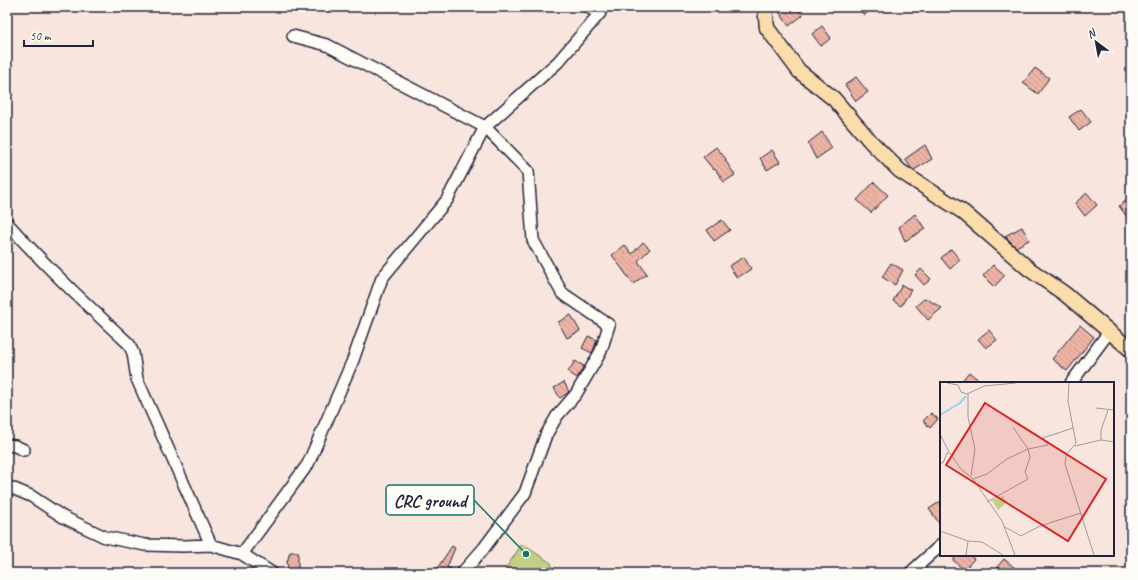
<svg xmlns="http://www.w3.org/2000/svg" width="1138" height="580" viewBox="0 0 1138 580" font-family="Caveat,sans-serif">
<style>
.grass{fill:#c2d085;stroke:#727960}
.building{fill:url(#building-back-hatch);stroke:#22223b}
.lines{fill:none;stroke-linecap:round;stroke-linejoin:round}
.minor-casing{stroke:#22223b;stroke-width:14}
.major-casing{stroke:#22223b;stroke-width:17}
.minor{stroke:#fdfcf7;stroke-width:11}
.major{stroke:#fbddab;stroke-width:14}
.inset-river{fill:none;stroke:#8ed4f0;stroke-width:2}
.inset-road{fill:none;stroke:#a2989d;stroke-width:1}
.view{fill:#d62828;fill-opacity:0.15;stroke:#d62828;stroke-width:2}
.inset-edge{fill:none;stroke:#22223b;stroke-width:2}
.leader{fill:none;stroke:#0f766e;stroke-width:1.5}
.callout-dot{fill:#0f766e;stroke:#fdfcf7;stroke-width:1.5}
.callout{fill:#fdfcf7;stroke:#0f766e;stroke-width:1.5}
.callout-label{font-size:18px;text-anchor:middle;font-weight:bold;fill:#22223b}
</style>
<defs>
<pattern id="building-back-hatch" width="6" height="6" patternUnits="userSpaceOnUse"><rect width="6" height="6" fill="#edb4a5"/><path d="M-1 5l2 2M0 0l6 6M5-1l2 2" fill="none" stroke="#cb9a8f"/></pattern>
</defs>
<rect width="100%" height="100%" fill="#f8e6de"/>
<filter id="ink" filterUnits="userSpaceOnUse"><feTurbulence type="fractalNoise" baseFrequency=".025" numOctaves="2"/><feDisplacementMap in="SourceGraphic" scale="8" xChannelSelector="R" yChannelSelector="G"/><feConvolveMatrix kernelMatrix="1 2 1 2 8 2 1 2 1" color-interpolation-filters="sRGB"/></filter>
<g filter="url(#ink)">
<path class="grass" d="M 522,544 L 551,563 L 554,573 L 504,573 L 506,568 Z"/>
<path class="building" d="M 786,7 L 797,7 L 803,15 L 789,26 L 779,12 Z
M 858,7 L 876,7 L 864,15 Z
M 822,26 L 831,38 L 821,46 L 812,34 Z
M 1035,68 L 1049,78 L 1038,94 L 1023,83 Z
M 856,77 L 868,92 L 856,101 L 845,85 Z
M 1081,109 L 1091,122 L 1079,131 L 1069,117 Z
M 822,132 L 832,148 L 816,159 L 808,143 Z
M 925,145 L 932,159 L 914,170 L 911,168 L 905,159 Z
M 716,147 L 726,159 L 725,160 L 735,175 L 724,182 L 715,169 L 714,170 L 703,157 Z
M 772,150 L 780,162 L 767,170 L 760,158 Z
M 874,182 L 888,195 L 871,213 L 857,200 Z
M 1087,193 L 1097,205 L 1085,216 L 1075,203 Z
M 1131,197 L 1131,222 L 1119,206 Z
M 915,214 L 925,229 L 905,241 L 899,227 Z
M 722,220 L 730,230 L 714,241 L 707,230 Z
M 1022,227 L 1029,240 L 1016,247 L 1005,236 Z
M 643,242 L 650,249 L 638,261 L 647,274 L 633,284 L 612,255 L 625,245 L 632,254 Z
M 951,249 L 960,260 L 950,269 L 941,258 Z
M 744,257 L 751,269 L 737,278 L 729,266 Z
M 891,263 L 903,270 L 895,285 L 882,277 Z
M 993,265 L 1005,275 L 994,287 L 983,276 Z
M 921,269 L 931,279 L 924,285 L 915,275 Z
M 902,285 L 911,290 L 901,306 L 893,301 Z
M 925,298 L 942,308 L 928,320 L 916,306 Z
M 571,315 L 580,331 L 567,338 L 558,322 Z
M 1080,325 L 1094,337 L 1067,371 L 1052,359 Z
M 989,330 L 997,340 L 986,348 L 978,339 Z
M 588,336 L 597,340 L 592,353 L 582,348 Z
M 575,361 L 584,366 L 577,378 L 568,372 Z
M 969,372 L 982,383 L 960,383 Z
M 564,382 L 569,392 L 560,398 L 554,388 Z
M 931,413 L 938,419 L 930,428 L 923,421 Z
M 941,501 L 941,526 L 929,509 Z
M 452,546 L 455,548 L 447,567 L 456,571 L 455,573 L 434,573 Z
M 290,552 L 298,552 L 298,573 L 288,573 L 287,562 Z
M 958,555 L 969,555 L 974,559 L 964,570 L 953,560 Z
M 1004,559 L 1015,568 L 1011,573 L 1005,573 L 997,567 Z"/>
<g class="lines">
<g class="minor-casing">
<path id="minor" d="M 293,36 L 327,45 L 485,127 L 528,171 L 533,240 L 562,293 L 609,325 L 601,351 L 593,365 L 576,394 L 557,416 L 546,435 L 525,493 L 484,548 L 462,573
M 7,223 C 45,266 87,305 129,344 L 133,353 L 137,379 L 211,545
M 1071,383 L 1109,332
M 7,445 L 15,446 L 24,450
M 7,486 L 31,496 L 63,517 L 105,537 L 145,545 L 183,546 L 211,545 L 242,554 L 272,573
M 242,554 L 308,464 L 353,360 L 382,278 L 447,200 L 485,127 L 558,62 L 600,13 L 587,7
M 910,573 L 941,545"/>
</g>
<g class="major-casing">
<path id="major" d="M 765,7 L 767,28 L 799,71 L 834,99 L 871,142 L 900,171 L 963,212 L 1029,269 L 1065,294 L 1131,350"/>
</g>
<use href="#minor" class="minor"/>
<use href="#major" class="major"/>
</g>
</g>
<g transform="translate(940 382)">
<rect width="174" height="174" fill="#f8e6de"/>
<path d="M 64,114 L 65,122 L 58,128 L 52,118 Z" fill="#c2d085"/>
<path class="inset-river" d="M 0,33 L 20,21 L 26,14"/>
<path class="inset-road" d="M 7,1 L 18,3 L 21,10 L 27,12 L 44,4 L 76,1M 129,1 L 128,19 L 136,61 L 126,73 L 125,82 L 154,173M 28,12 L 28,35 L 35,67 L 31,94M 156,26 L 174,28M 0,52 L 9,70M 161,58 L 161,48 L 168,28M 135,64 L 161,58 L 174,60M 0,81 L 3,81 L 7,71 L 10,71 L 20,86 L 33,97 L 62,139 L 75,173M 33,97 L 47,92 L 67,77 L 88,67 L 108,63 L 103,56 L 133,46M 47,120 L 88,97 L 85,90 L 90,75 L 88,67 L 73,45M 65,145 L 81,154 L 100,144 L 141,131M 0,149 L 28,159 L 42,160 L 63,173M 26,173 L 28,159"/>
<path class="view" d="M 45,21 L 166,97 L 128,159 L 6,83 Z"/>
<rect width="174" height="174" class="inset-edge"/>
</g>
<path class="leader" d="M526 554L474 500"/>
<circle class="callout-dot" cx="526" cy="554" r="4"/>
<rect class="callout" x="386" y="485" width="88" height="30" rx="4"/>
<g class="callout-label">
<text x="430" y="507">CRC ground</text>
</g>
<rect width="1138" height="580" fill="none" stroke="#fdfcf7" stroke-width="24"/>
<rect x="12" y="12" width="1114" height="556" fill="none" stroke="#22223b" stroke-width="1.5" filter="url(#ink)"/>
<g transform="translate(1096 42) rotate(328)" stroke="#fdfcf7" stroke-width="3" paint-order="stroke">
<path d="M0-3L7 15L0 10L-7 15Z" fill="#22223b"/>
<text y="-6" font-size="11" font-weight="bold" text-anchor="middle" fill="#22223b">N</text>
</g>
<path d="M24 40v6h69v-6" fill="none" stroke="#22223b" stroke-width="2"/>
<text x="30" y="40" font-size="12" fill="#22223b" stroke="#fdfcf7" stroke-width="3" paint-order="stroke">50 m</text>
</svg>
